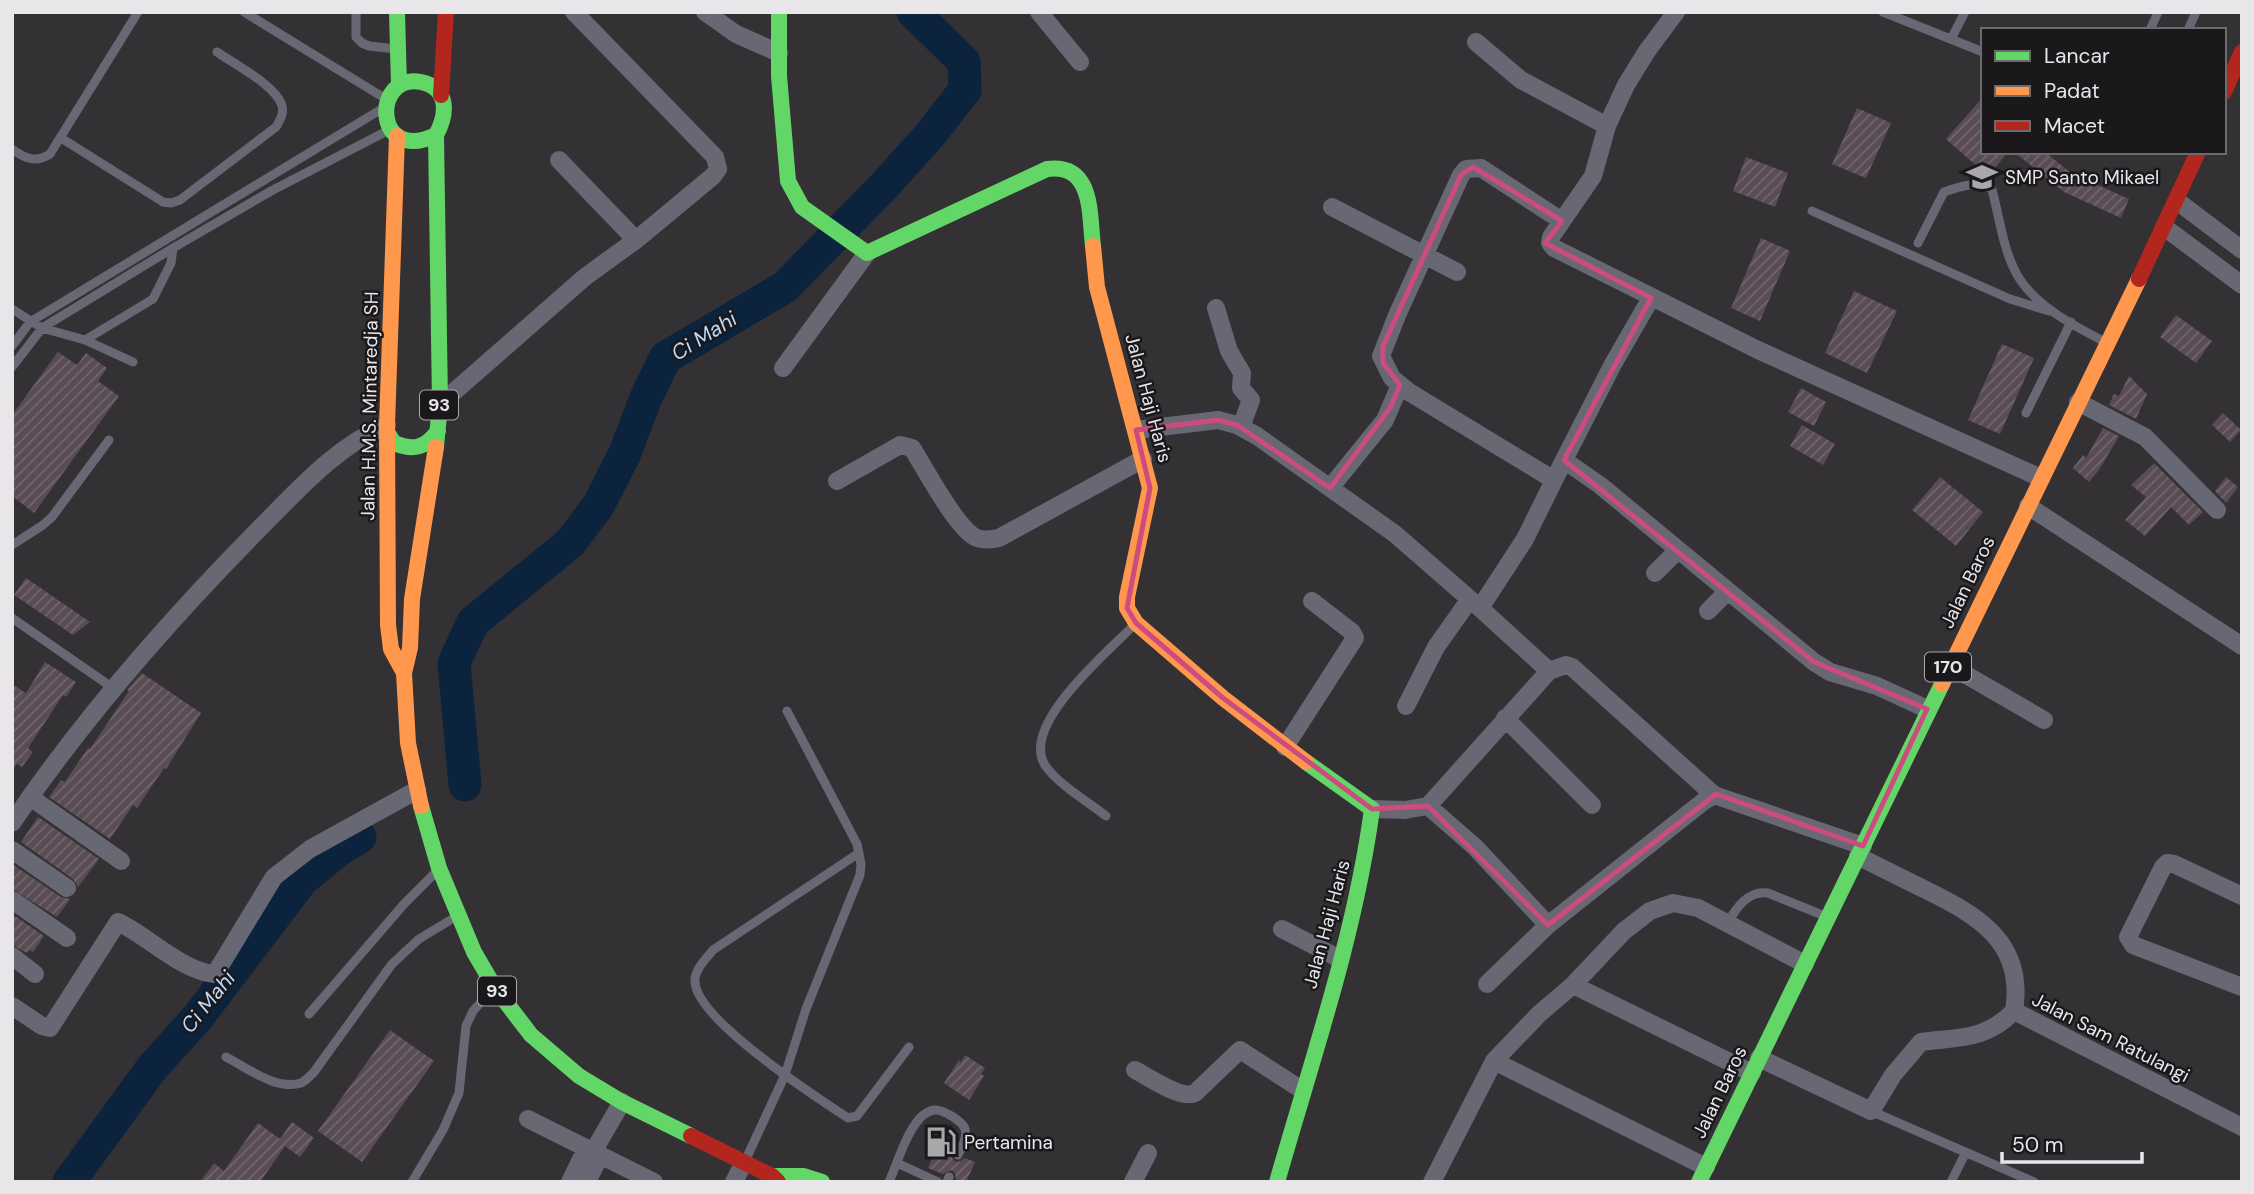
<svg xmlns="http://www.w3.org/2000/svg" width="2254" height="1194" viewBox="0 0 2254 1194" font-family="'DM Sans',sans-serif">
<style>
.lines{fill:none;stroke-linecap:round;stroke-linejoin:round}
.river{stroke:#0b233c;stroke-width:33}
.building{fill:url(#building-hatch)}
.lane{stroke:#686774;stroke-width:9}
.street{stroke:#686774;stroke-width:18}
.fast{stroke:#63d668;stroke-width:16}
.slow{stroke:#ff974d;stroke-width:16}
.jam{stroke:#b3261e;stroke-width:16}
.marked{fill:none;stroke:#cc4c7f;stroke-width:5;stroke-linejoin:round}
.labels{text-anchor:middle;stroke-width:5;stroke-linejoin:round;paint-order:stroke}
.shield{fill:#1a181b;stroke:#aba8ac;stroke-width:2}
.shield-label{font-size:18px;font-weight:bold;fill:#e9e6ea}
.poi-label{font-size:19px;fill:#e9e6ea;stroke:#1a181b;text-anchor:start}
.street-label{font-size:19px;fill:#e9e6ea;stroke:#1a181b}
.water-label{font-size:21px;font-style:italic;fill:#bdd9f9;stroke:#1a181b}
</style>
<defs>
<pattern id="building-hatch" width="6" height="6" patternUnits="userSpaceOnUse" patternTransform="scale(1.75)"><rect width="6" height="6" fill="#5a4c54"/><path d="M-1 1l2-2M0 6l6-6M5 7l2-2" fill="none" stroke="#72666d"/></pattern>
</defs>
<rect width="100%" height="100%" fill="#333134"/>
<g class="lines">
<path class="river" d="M 465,785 L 454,663 L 473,622 L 570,543 L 598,506 L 625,453 L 645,400 L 665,358 L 785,287 L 882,188 L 929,136 L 965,90 L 964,62 L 913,12
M 69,1182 L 152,1068 L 198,1017 L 302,880 L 340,849 L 360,837"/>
</g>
<path class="building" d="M 1983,97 L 1983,152 L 2008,152 L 1988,176 L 1946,139 Z
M 1857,108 L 1891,123 L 1866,178 L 1832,164 Z
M 2014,152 L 2045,152 L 2071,173 L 2129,199 L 2121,218 L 2064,192 Z
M 1746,157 L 1788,173 L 1775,207 L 1733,191 Z
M 1761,238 L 1790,251 L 1760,321 L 1731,308 Z
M 1854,291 L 1897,311 L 1867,373 L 1825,353 Z
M 2176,315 L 2212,341 L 2196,363 L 2160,337 Z
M 2002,344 L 2034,358 L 2000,434 L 1968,420 Z
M 58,352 L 77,365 L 86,353 L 107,368 L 98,381 L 119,396 L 34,513 L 12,496 L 12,415 Z
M 2129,376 L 2147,394 L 2136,419 L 2109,405 L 2114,394 L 2119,396 Z
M 1801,388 L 1826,402 L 1814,426 L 1788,412 Z
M 2223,413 L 2241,430 L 2230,442 L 2212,425 Z
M 1802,425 L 1835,444 L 1823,465 L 1790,446 Z
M 2103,428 L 2119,436 L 2099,470 L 2089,482 L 2073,468 L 2083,455 L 2086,458 Z
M 2154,463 L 2203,512 L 2189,525 L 2171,507 L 2145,536 L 2125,520 L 2146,497 L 2131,485 Z
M 1940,477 L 1983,512 L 1956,546 L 1912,510 Z
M 2226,477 L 2238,487 L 2226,503 L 2215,491 Z
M 26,578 L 90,622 L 73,635 L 14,595 Z
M 45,662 L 76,682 L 66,697 L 63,695 L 28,748 L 33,752 L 22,767 L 17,764 L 12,771 L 12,684 L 26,693 Z
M 142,673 L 201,713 L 166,769 L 164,768 L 137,808 L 133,805 L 110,839 L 49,797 L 61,780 L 65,782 L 88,748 L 90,749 L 129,691 L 127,690 Z
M 38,817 L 99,859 L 78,887 L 73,879 L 21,842 Z
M 12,864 L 61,897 L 70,899 L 57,917 L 12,889 Z
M 12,914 L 44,936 L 33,952 L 29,950 L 27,953 L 12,945 Z
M 390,1030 L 434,1061 L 362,1162 L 318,1131 Z
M 965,1055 L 985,1068 L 981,1074 L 984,1076 L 969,1100 L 944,1083 L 959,1060 L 961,1062 Z
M 292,1122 L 314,1138 L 300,1157 L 285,1146 L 260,1182 L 200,1182 L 214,1163 L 224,1171 L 258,1123 L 280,1139 Z
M 937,1146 L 952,1152 L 952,1158 L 956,1162 L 961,1161 L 965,1158 L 975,1162 L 966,1182 L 956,1180 L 955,1173 L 951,1170 L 943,1174 L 928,1168 Z"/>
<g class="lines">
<path class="lane" d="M 244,12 L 386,99
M 356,12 L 356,37 L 362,43 L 369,46 L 396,49
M 1883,12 L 1983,52
M 2150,30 L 2158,12
M 2188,30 L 2196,12
M 1951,39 L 1965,12
M 61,138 L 163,202 L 171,203 L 180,200 L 276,127 C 280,120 284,114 282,106 C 277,86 234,64 217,52
M 12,149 C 25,159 37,163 50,154 L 138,12
M 1812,211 L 2010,299 L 2049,311
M 1918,243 L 1944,192 C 1958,187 1981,179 1992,190 C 2000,219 2003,252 2019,278 C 2037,307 2075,326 2105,342
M 12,309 L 42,328 L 85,340 L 153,299 L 171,263 L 173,248
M 85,340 L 133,362
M 12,346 L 30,322 L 380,110
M 12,367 L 42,328 L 173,248 L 271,191 L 387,131
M 2026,413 L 2071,322
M 12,545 L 43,525 L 52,517 L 109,440
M 12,618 L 113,688
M 1106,816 C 1087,801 1062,787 1047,768 C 1015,728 1110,650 1135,624
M 859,853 L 713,950 C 706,959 694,970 695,982 C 697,1020 816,1097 848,1118 L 857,1116 L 909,1047
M 1727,924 C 1736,908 1748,890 1768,893 L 1825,916
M 309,1014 L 404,904 L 438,870
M 226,1057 C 246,1067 276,1091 301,1083 C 306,1081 310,1076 314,1072 L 392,964 L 419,939 L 457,916
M 1871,1111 L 2034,1182
M 746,1159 L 785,1075 L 806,1009 L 860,875 L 861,864 L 857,844 L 787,711
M 897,1163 L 938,1182
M 412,1182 L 443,1130 L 459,1093 L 466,1026 L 473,1011 L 494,988
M 889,1182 C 898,1162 905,1135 920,1118 C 923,1115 929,1111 934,1110 C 943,1109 962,1121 965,1129 C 968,1138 961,1148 958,1155
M 947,1182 L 949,1177
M 1951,1182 L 1966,1152"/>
<path class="street" d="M 705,12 L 736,34 L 779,53
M 1039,12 L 1080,62
M 1676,12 L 1647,51 L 1626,85 L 1607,126 L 1593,176 L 1551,237 L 1550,243 L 1554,248 L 1758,350 L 2041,478
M 1476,42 L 1521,80 L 1607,126
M 559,160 L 636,240
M 2177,201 L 2242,250
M 1332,207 L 1457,272
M 2164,227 L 2242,285
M 1216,308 L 1229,351 L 1242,373 L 1241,388 L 1251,400 L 1241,427
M 783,368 L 867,253
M 2078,402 L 2145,437 L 2217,510
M 440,404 L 585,277 L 636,240 L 713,176 L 718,169 L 715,157 L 574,12
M 1136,430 L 1218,420 L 1237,425 L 1257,436 L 1395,534 L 1480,608
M 1564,460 L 1613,364 L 1651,298
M 1554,480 L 1409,392 L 1392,378 L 1381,356 L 1398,313 L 1461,175 L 1466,169 L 1481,168 L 1562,221
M 837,481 L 900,445 L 912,448 C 925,468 957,530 977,538 C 984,541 993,539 999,538 L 1143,459
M 1330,488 L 1385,420 L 1400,385
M 2028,506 L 2242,646
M 1655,573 L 1678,550
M 1708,611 L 1728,591
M 1949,665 L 2044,720
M 1549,671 L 1480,608 L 1525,539 L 1564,460 L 1601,486 L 1814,662 L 1830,672 L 1877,686 L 1927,709
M 1406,706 L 1436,647 L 1470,599
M 1505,718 L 1592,805
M 1285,747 L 1355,638 L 1352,632 L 1312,601
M 30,797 L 121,861
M 1428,806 L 1475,847 L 1548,925
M 1372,809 L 1405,810 L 1428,806 L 1549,671 L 1566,665 L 1572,667 L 1714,795 L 1863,846
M 12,823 C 84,717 169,620 259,529 C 297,491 336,446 387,425
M 12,850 L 67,888
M 1858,856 C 1881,868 1904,879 1926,890 C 1979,916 2025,943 2014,1011
M 2242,896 L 2174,864 L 2167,863 L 2163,867 L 2128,937 L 2133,945 L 2242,987
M 12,900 L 67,938
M 1282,929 L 1340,959
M 12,956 L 35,974
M 1487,984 L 1548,925 L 1704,801 L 1714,795
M 1573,985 L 1752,1073
M 12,1006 L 42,1026 L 50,1028 L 118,922 C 148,936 183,972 215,974 L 274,877 L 310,849 L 417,790
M 2014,1011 L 2242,1127
M 1759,1058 L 1871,1111 L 1893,1075 L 1921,1042 C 1958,1037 1985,1041 2014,1011
M 1494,1061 L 1706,1167
M 1135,1070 C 1149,1077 1181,1100 1195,1093 L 1240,1050 L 1302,1090
M 528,1119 L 654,1182
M 593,1152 L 622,1102
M 570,1182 L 586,1149
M 587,1182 L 600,1155
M 734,1182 L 744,1162
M 1133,1182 L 1148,1153
M 1432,1182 L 1494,1061 L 1539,1014 L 1573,985 L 1624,931 L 1650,911 L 1673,903 L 1698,908 L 1805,964"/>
<path class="fast" d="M 397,12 L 399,86
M 779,12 L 779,76 L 788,181 L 802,207 L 867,253 L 1047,169 C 1094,163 1089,214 1093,246
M 387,432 L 394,443 C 414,451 425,448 438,431
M 436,447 L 440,404 L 436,135 C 447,115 450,88 421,82 C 372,72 373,165 436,135
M 421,806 L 439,868 L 474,952 L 495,988 L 531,1035 L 579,1076 L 622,1102 L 691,1136
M 772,1176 L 803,1176 L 822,1182
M 1277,1182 C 1312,1059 1355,936 1372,809 L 1306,762
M 1699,1182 L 1942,684"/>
<path class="slow" d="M 397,136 L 387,425 L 388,625 L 391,649 L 404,673
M 1093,246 L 1097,287 L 1150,488 L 1127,597 L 1127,608 L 1136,623 L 1223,698 L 1306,762
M 1942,684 L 2139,279
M 421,806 L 408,743 L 404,673 L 410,648 L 412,599 L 436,447"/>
<path class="jam" d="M 2224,92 L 2242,52
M 441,95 L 446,12
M 2139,279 L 2198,152
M 691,1136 L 772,1176 L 778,1182"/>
</g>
<path class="marked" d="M 1473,167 L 1562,221 L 1545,243 L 1651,298 L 1564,460 L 1814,662 L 1927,709 L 1863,846 L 1716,794 L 1548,925 L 1428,806 L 1372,809 L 1223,698 L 1136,623 L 1127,608 L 1150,488 L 1136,430 L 1218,420 L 1237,425 L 1330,488 L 1390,408 L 1400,385 L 1383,363 L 1383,346 L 1461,175 Z"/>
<defs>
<g id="school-bare" transform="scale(2.415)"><path d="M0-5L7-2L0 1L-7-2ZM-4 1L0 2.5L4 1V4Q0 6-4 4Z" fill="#a9a7aa" stroke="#1a181b" stroke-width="2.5" paint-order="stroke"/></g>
<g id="fuel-bare" transform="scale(2.415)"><path d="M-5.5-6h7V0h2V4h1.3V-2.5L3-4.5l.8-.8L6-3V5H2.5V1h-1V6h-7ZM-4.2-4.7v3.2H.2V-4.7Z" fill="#a9a7aa" stroke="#1a181b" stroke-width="2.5" paint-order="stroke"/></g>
</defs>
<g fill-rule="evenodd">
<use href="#school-bare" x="1982" y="177"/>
<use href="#fuel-bare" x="941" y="1142"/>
</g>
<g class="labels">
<g class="shield">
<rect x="420" y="390.5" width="38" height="29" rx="5"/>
<rect x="1925" y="652.5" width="46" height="29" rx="5"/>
<rect x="478" y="976.5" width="38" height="29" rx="5"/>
</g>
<g class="shield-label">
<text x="439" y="411">93</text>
<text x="1948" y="673">170</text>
<text x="497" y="997">93</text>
</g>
<g class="poi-label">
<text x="2005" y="184">SMP Santo Mikael</text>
<text x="964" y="1149">Pertamina</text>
</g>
<g class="street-label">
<text transform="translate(1149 398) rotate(75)" y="7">Jalan Haji Haris</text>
<text transform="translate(369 406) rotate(-89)" y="7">Jalan H.M.S. Mintaredja SH</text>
<text transform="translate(1967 582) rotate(-64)" y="7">Jalan Baros</text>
<text transform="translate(1326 924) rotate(-75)" y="7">Jalan Haji Haris</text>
<text transform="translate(2111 1037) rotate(27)" y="7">Jalan Sam Ratulangi</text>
<text transform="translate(1719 1092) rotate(-64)" y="7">Jalan Baros</text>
</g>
<g class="water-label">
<text transform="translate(704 336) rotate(-32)" y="7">Ci Mahi</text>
<text transform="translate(208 1002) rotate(-51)" y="7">Ci Mahi</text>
</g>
</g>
<rect width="2254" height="1194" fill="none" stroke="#e9e6ea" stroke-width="28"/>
<rect x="1981" y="28" width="245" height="126" fill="#1a181b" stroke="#6d6a6e" stroke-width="2"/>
<rect x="1995" y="51" width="35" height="10" fill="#63d668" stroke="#6d6a6e" stroke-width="2"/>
<text x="2044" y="63" font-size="21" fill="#e9e6ea">Lancar</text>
<rect x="1995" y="86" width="35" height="10" fill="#ff974d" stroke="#6d6a6e" stroke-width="2"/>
<text x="2044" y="98" font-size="21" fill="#e9e6ea">Padat</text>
<rect x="1995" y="121" width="35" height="10" fill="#b3261e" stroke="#6d6a6e" stroke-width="2"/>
<text x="2044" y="133" font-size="21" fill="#e9e6ea">Macet</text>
<path d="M2002 1152v10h140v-10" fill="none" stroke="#e9e6ea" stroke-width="3.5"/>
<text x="2012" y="1152" font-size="21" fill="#e9e6ea" stroke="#1a181b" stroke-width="5" paint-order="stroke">50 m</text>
</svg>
